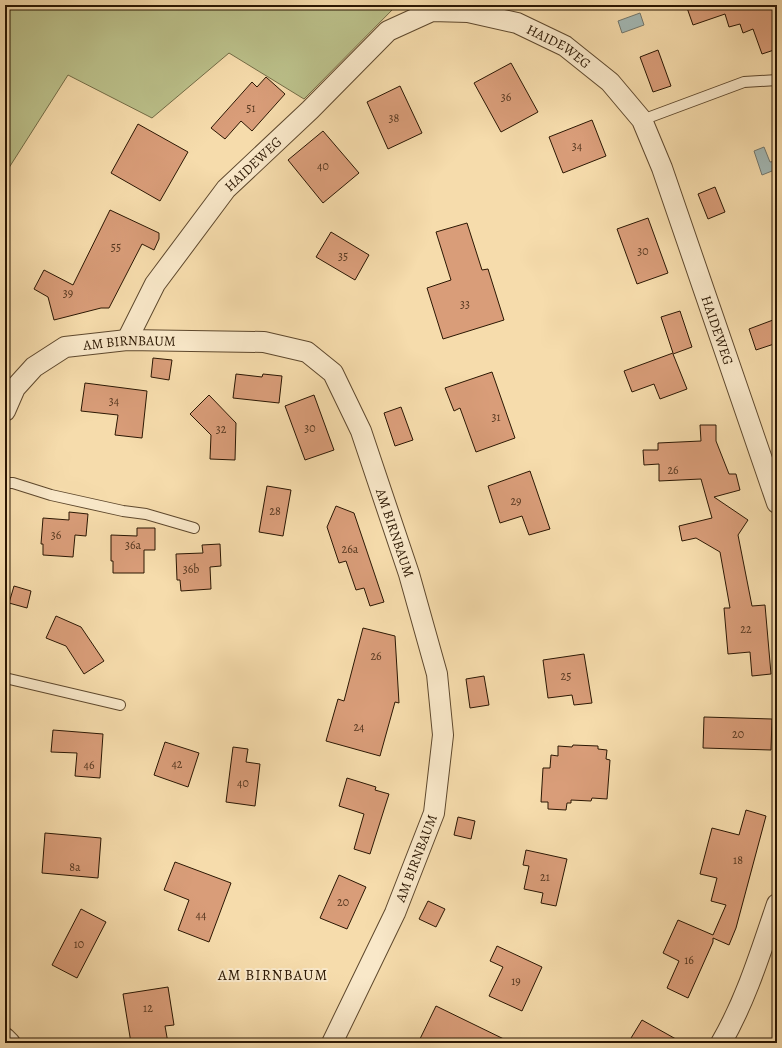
<svg xmlns="http://www.w3.org/2000/svg" width="782" height="1048" viewBox="0 0 782 1048" font-family="Alegreya,serif">
<style>
.green{fill:#bbc08a;stroke:#736c46}
.water{fill:#a3b9b6;stroke:#73786e}
.building{fill:#d99d79;stroke:#2b1703}
.lines{fill:none;stroke-linecap:round;stroke-linejoin:round}
.service-casing{stroke:#5e482d;stroke-width:12}
.minor-casing{stroke:#5e482d;stroke-width:22}
.service{stroke:#f9e8c9;stroke-width:10}
.minor{stroke:#f9e8c9;stroke-width:20}
.labels{text-anchor:middle;stroke-width:4;stroke-linejoin:round;paint-order:stroke}
.number-label{font-size:12px;fill:#563820}
.street-label{font-size:14px;fill:#2b1703;stroke:#f9e8c9}
.neighbourhood-label{font-size:15px;letter-spacing:1px;fill:#2b1703;stroke:#f9e8c9}
</style>
<rect width="100%" height="100%" fill="#f6dcac"/>
<filter id="stains"><feTurbulence type="fractalNoise" baseFrequency=".005" numOctaves="4"/><feColorMatrix values="0 0 0 0 .2 0 0 0 0 .09 0 0 0 0 .02 0 0 0 .5 -.17"/></filter>
<radialGradient id="worn" r=".72"><stop offset=".6" stop-color="#630" stop-opacity="0"/><stop offset="1" stop-color="#630" stop-opacity=".3"/></radialGradient>
<path class="green" d="M 5,5 L 397,5 L 304,99 L 229,53 L 152,118 L 68,75 L 5,174 Z"/>
<path class="water" d="M 640,13 L 644,25 L 622,33 L 618,21 Z
M 764,147 L 770,162 L 777,161 L 777,169 L 762,175 L 754,151 Z"/>
<path class="building" d="M 686,5 L 770,5 L 774,14 L 777,13 L 777,49 L 762,54 L 753,29 L 743,33 L 740,24 L 729,27 L 725,14 L 693,25 Z
M 658,50 L 671,86 L 653,92 L 640,57 Z
M 511,63 L 538,112 L 501,132 L 474,83 Z
M 266,77 L 285,94 L 252,131 L 241,121 L 225,139 L 211,128 L 252,82 L 257,87 Z
M 400,86 L 422,133 L 388,149 L 367,102 Z
M 592,120 L 606,156 L 563,173 L 549,137 Z
M 138,124 L 188,152 L 160,201 L 111,173 Z
M 323,131 L 359,173 L 323,203 L 288,160 Z
M 715,187 L 725,212 L 708,219 L 698,194 Z
M 110,210 L 159,233 L 159,239 L 154,250 L 142,244 L 109,308 L 101,308 L 54,320 L 48,297 L 34,289 L 44,270 L 73,285 Z
M 648,218 L 668,273 L 637,284 L 617,229 Z
M 467,223 L 482,270 L 488,269 L 504,320 L 443,339 L 427,288 L 451,280 L 436,232 Z
M 331,232 L 369,255 L 355,280 L 316,257 Z
M 680,311 L 692,347 L 673,354 L 687,389 L 660,399 L 654,384 L 632,392 L 624,371 L 673,353 L 661,317 Z
M 773,320 L 777,333 L 777,343 L 756,350 L 749,329 Z
M 153,358 L 172,360 L 169,380 L 151,377 Z
M 492,372 L 515,438 L 476,452 L 460,408 L 454,411 L 445,388 Z
M 236,374 L 262,377 L 263,374 L 282,376 L 279,403 L 233,398 Z
M 85,383 L 147,391 L 142,438 L 115,435 L 118,415 L 81,411 Z
M 209,395 L 236,423 L 235,460 L 210,459 L 211,435 L 190,414 Z
M 314,395 L 334,450 L 305,460 L 285,406 Z
M 401,407 L 413,440 L 395,446 L 384,413 Z
M 700,425 L 716,425 L 716,441 L 729,474 L 736,474 L 740,490 L 714,497 L 748,520 L 738,535 L 752,606 L 765,605 L 771,674 L 752,676 L 750,652 L 728,654 L 724,608 L 730,608 L 720,552 L 696,538 L 682,541 L 679,526 L 712,518 L 701,479 L 659,481 L 659,464 L 644,465 L 643,450 L 658,450 L 658,443 L 701,441 Z
M 530,471 L 550,529 L 529,535 L 522,516 L 500,523 L 488,486 Z
M 267,486 L 291,490 L 283,536 L 259,532 Z
M 336,506 L 354,513 L 384,602 L 370,606 L 364,588 L 356,590 L 346,561 L 339,563 L 327,527 Z
M 69,512 L 88,514 L 86,536 L 75,535 L 73,557 L 43,555 L 43,544 L 41,544 L 43,518 L 69,520 Z
M 137,528 L 155,528 L 155,550 L 144,550 L 144,573 L 113,573 L 113,561 L 111,561 L 111,535 L 137,536 Z
M 220,544 L 221,566 L 210,567 L 211,589 L 181,591 L 180,580 L 177,580 L 176,554 L 203,553 L 202,545 Z
M 14,586 L 31,591 L 27,608 L 9,603 Z
M 56,616 L 81,627 L 104,661 L 84,674 L 66,646 L 46,638 Z
M 363,628 L 395,636 L 399,703 L 395,702 L 380,756 L 326,741 L 338,699 L 344,701 Z
M 584,654 L 592,703 L 574,705 L 572,695 L 548,698 L 543,660 Z
M 484,676 L 489,705 L 470,708 L 466,679 Z
M 704,717 L 772,719 L 771,750 L 703,748 Z
M 53,730 L 103,734 L 100,778 L 75,776 L 77,753 L 51,752 Z
M 165,742 L 199,753 L 188,787 L 154,775 Z
M 573,745 L 598,746 L 598,749 L 607,750 L 606,759 L 610,760 L 607,799 L 592,798 L 591,801 L 571,800 L 571,803 L 567,803 L 566,810 L 548,809 L 548,802 L 541,802 L 543,768 L 550,768 L 551,755 L 558,756 L 558,746 L 572,747 Z
M 233,747 L 248,749 L 246,762 L 260,764 L 255,806 L 226,802 Z
M 347,778 L 376,787 L 375,790 L 389,794 L 370,854 L 354,849 L 364,814 L 339,806 Z
M 746,810 L 766,816 L 736,928 L 729,945 L 713,938 L 713,942 L 688,998 L 667,988 L 679,961 L 663,953 L 678,920 L 713,935 L 726,905 L 711,901 L 717,878 L 700,874 L 712,828 L 739,835 Z
M 458,817 L 475,821 L 471,839 L 454,835 Z
M 45,833 L 101,838 L 98,878 L 42,873 Z
M 526,850 L 567,859 L 556,906 L 541,903 L 543,893 L 524,889 L 529,866 L 523,865 Z
M 175,862 L 231,883 L 209,942 L 178,930 L 189,900 L 164,890 Z
M 339,875 L 366,887 L 347,929 L 320,918 Z
M 428,901 L 445,909 L 436,927 L 419,919 Z
M 81,909 L 106,922 L 77,978 L 52,965 Z
M 497,946 L 542,967 L 522,1011 L 489,996 L 503,967 L 490,961 Z
M 168,987 L 174,1025 L 165,1026 L 168,1043 L 131,1043 L 123,994 Z
M 436,1006 L 512,1043 L 418,1043 Z
M 642,1020 L 683,1043 L 628,1043 Z"/>
<g class="lines">
<g class="service-casing">
<path id="service" d="M 642,120 L 744,82 L 777,80
M 5,483 L 13,483 L 51,495 L 123,511 L 146,514 L 194,528
M 5,678 L 120,705"/>
</g>
<g class="minor-casing">
<g id="minor">
<path id="s1" d="M 127,340 L 155,284 L 226,189 L 310,110 L 388,31 L 432,11 L 468,12 L 517,23 L 565,46 L 610,82 L 642,120 L 662,168 L 777,503"/>
<path id="s2" d="M 5,411 L 15,388 L 34,367 L 65,347 L 127,340 L 264,342 L 307,352 L 333,373 L 361,431 L 409,574 L 437,674 L 443,735 L 434,813 L 395,913 L 332,1043"/>
<path d="M 5,1038 L 10,1043"/>
<path d="M 721,1043 C 746,1000 761,951 777,904"/>
</g>
</g>
<use href="#service" class="service"/>
<use href="#minor" class="minor"/>
</g>
<g class="labels">
<g class="number-label">
<text x="506" y="101">36</text>
<text x="251" y="112">51</text>
<text x="394" y="122">38</text>
<text x="577" y="150">34</text>
<text x="323" y="170">40</text>
<text x="116" y="251">55</text>
<text x="643" y="255">30</text>
<text x="343" y="260">35</text>
<text x="68" y="297">39</text>
<text x="465" y="308">33</text>
<text x="114" y="405">34</text>
<text x="496" y="421">31</text>
<text x="310" y="432">30</text>
<text x="221" y="433">32</text>
<text x="673" y="474">26</text>
<text x="516" y="505">29</text>
<text x="275" y="515">28</text>
<text x="56" y="539">36</text>
<text x="133" y="549">36a</text>
<text x="350" y="553">26a</text>
<text x="191" y="573">36b</text>
<text x="746" y="633">22</text>
<text x="376" y="660">26</text>
<text x="566" y="680">25</text>
<text x="359" y="731">24</text>
<text x="738" y="738">20</text>
<text x="177" y="768">42</text>
<text x="89" y="769">46</text>
<text x="243" y="787">40</text>
<text x="738" y="864">18</text>
<text x="75" y="871">8a</text>
<text x="545" y="881">21</text>
<text x="343" y="906">20</text>
<text x="201" y="919">44</text>
<text x="79" y="948">10</text>
<text x="689" y="964">16</text>
<text x="516" y="985">19</text>
<text x="148" y="1012">12</text>
</g>
<g class="street-label">
<text dy="5" stroke="none"><textPath href="#s1" startOffset="590">HAIDEWEG</textPath></text>
<text dy="5" stroke="none"><textPath href="#s1" startOffset="218">HAIDEWEG</textPath></text>
<text dy="5" stroke="none"><textPath href="#s1" startOffset="926">HAIDEWEG</textPath></text>
<text dy="5" stroke="none"><textPath href="#s2" startOffset="155">AM BIRNBAUM</textPath></text>
<text dy="5" stroke="none"><textPath href="#s2" startOffset="539">AM BIRNBAUM</textPath></text>
<text transform="translate(416 858) rotate(-69)" y="5">AM BIRNBAUM</text>
</g>
<g class="neighbourhood-label">
<text x="273" y="980">AM BIRNBAUM</text>
</g>
</g>
<rect width="782" height="1048" fill="none" stroke="#f6dcac" stroke-width="20"/>
<rect x="6" y="6" width="770" height="1036" fill="none" stroke="#2b1703" stroke-width="2"/>
<rect x="10" y="10" width="762" height="1028" fill="none" stroke="#2b1703"/>
<rect width="100%" height="100%" filter="url(#stains)"/>
<rect width="100%" height="100%" fill="url(#worn)"/>
</svg>
